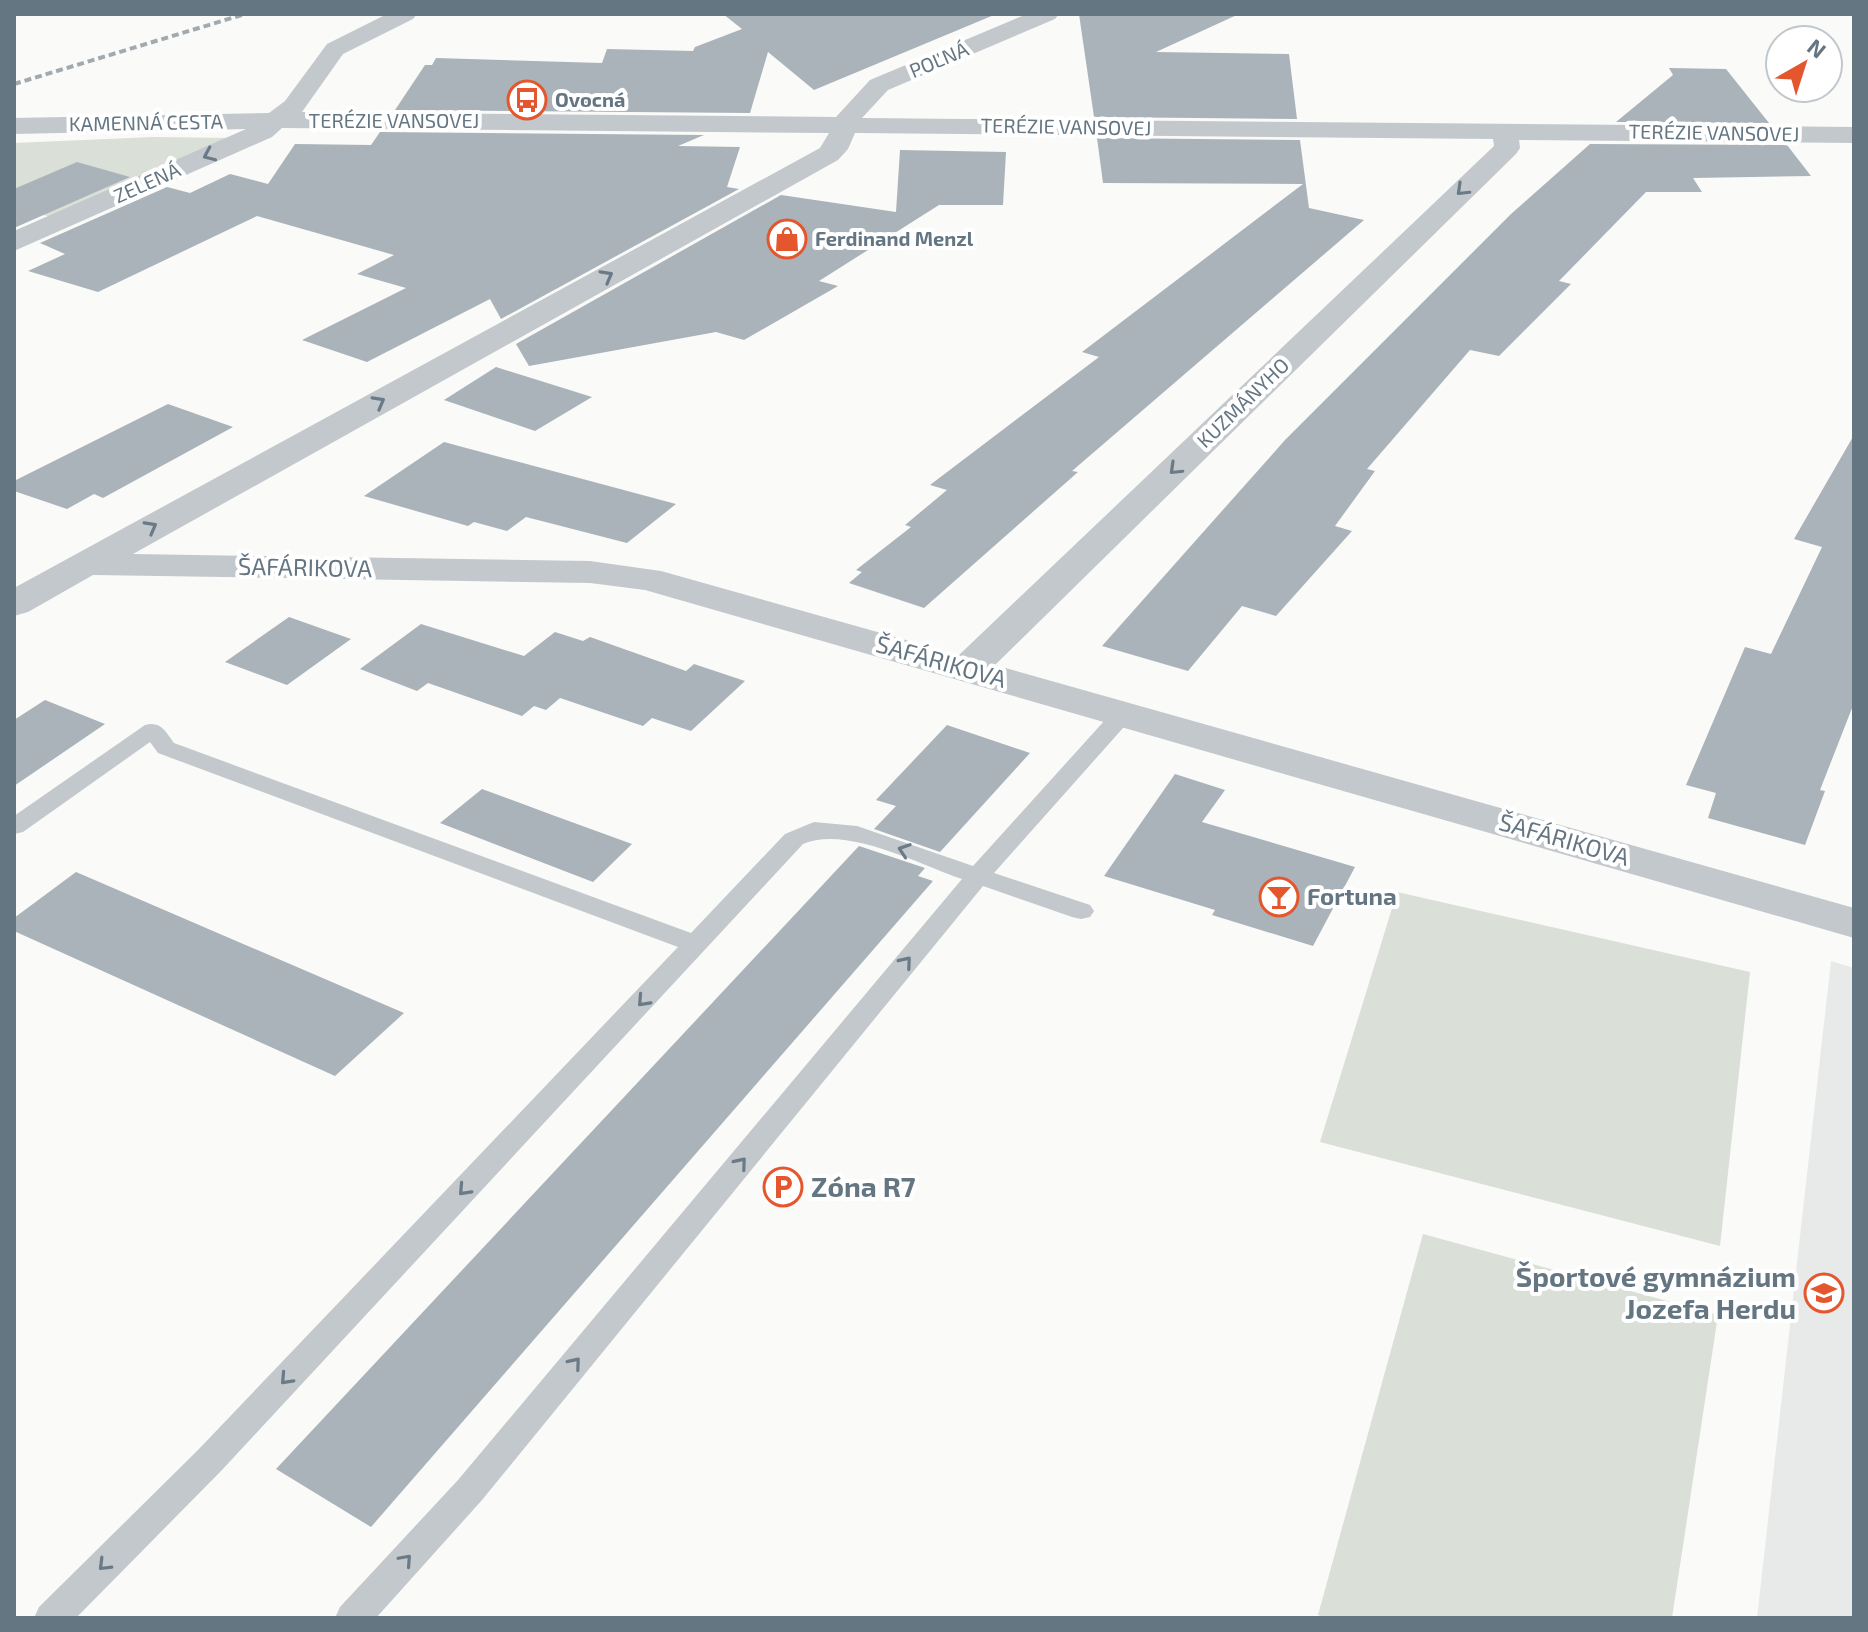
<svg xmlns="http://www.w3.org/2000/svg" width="1868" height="1632" viewBox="0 0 1868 1632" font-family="'Exo 2',sans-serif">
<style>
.built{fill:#e8e9e9}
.green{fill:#dadfd7}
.building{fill:#aab3b9}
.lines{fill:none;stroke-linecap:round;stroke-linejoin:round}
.service{fill:#c3c8cc;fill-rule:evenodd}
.minor{fill:#c3c8cc;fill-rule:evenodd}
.rail{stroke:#a2aab0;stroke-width:4;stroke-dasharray:7 4;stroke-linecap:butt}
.oneway{stroke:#6a7a87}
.labels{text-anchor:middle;stroke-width:8;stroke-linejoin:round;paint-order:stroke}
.far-street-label{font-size:20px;fill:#657683;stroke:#fff}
.far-poi-label{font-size:20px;font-weight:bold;fill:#657683;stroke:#fff;text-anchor:start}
.street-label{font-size:24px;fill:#657683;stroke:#fff}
.poi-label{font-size:24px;font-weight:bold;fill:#657683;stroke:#fff;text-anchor:start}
.near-poi-label{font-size:28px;font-weight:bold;fill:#657683;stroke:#fff;text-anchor:start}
</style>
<rect width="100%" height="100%" fill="#fafaf8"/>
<path class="built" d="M 1831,961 L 1854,968 L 1854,1618 L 1757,1618 Z"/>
<path class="green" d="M 153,137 L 237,138 L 51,217 L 14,207 L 14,143 Z
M 1397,892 L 1750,972 L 1720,1246 L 1320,1142 Z
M 1423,1234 L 1718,1315 L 1672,1618 L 1326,1618 L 1318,1615 Z"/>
<path class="building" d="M 723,14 L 994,15 L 814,90 L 768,52 L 750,113 L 395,110 L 425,65 L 432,65 L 436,58 L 602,63 L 607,49 L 693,51 L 695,47 L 742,29 Z
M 1079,14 L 1239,14 L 1156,52 L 1289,54 L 1297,119 L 1094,117 Z
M 1669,68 L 1726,69 L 1769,123 L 1616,122 L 1673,75 Z
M 380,132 L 704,135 L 678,146 L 740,147 L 727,187 L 739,189 L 501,319 L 490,299 L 367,362 L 302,340 L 406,288 L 357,274 L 394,255 L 257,216 L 98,292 L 28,271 L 65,254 L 40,243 L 167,187 L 190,193 L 230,174 L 268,184 L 295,144 L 371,145 Z
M 1097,138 L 1300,140 L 1309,208 L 1364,220 L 1072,471 L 1078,472 L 924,608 L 849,583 L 862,572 L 856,570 L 911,527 L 905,525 L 947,490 L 930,485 L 1099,357 L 1082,352 L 1303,184 L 1103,183 Z
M 1590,144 L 1787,145 L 1811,176 L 1693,178 L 1702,192 L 1646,192 L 1559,281 L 1571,284 L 1499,356 L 1470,350 L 1367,469 L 1375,471 L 1335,526 L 1352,531 L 1276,616 L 1242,606 L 1188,671 L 1102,646 L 1285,440 L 1511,214 Z
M 900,150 L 1006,152 L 1003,205 L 939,205 L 819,281 L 838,286 L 744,340 L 716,332 L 529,366 L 516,344 L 781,195 L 896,212 Z
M 77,162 L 130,177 L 14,228 L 14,189 Z
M 496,367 L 592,397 L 535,431 L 444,400 Z
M 168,404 L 233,427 L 103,498 L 94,494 L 67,509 L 14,491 L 14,481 Z
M 1854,435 L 1854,703 L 1820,790 L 1825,791 L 1805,845 L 1708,818 L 1716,793 L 1686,785 L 1745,647 L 1771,654 L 1822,547 L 1794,539 Z
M 444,442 L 676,504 L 627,543 L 526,517 L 507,531 L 474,522 L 468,526 L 364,496 Z
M 289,617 L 351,639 L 287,685 L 225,662 Z
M 421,624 L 524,656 L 555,632 L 583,641 L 590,637 L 686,671 L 694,664 L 745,681 L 691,731 L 652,718 L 643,726 L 560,698 L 546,710 L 534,706 L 522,716 L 428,683 L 417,691 L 360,669 Z
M 45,700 L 105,724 L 14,786 L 14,720 Z
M 947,725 L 1030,753 L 940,852 L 874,829 L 896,806 L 876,800 Z
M 1175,774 L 1225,790 L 1202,822 L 1355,867 L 1313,946 L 1212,915 L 1215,910 L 1104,876 Z
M 482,789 L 555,816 L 632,844 L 593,882 L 440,823 Z
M 859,846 L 925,868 L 918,876 L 933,881 L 371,1527 L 276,1469 Z
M 76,872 L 404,1013 L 335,1076 L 14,931 L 14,918 Z"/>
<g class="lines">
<path class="service" d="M 1123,707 L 1131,709 L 1134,714 L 1131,719 L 994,873 L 1090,905 L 1094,911 L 1090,917 L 1081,919 L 1072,917 L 983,886 L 482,1500 L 376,1618 L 335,1618 L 340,1607 L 458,1480 L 962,879 C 919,864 845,825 803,844 L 222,1470 L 76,1618 L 34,1618 L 39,1607 L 198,1450 L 678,947 L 158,753 L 150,742 L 23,832 L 14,834 L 14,816 L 145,725 C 161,721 165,731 174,743 L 691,933 L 785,834 L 814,822 L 857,826 L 973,866 L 1115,709 Z"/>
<path class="minor" d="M 387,14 L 417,14 L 413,19 L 343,54 L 302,112 L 836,117 L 870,80 L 1027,14 L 1059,14 L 1055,19 L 888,90 L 862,118 L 1854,127 L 1854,143 L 1519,140 L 1520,148 L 1516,154 L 995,665 L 1854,908 L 1854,938 L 645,590 L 590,583 L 93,575 L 28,612 L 14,616 L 14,588 L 820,148 L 829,133 L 282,128 L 272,137 L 14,251 L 14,231 L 246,129 L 14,134 L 14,118 L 269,113 L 285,101 L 327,44 ZM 855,133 L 1493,139 L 1494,146 L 959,655 L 661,571 L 590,561 L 133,554 L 838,160 L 848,149 Z"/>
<path class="rail" d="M 14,84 L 245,14"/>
</g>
<defs><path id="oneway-chevron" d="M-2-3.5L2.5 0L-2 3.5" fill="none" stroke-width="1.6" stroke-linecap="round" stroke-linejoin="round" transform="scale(2)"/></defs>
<g class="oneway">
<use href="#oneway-chevron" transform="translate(209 155) rotate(156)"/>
<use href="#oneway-chevron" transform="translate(1462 190) rotate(136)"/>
<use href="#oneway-chevron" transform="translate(607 276) rotate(-29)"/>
<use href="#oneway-chevron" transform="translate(379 402) rotate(-29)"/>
<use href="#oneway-chevron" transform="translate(1175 469) rotate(136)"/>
<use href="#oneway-chevron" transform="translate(151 527) rotate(-29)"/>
<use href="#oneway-chevron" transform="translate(904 850) rotate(-161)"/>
<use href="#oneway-chevron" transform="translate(906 962) rotate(-50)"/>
<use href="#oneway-chevron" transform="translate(643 1001) rotate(133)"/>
<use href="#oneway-chevron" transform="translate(741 1163) rotate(-50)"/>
<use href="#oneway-chevron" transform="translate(464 1190) rotate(133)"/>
<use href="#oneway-chevron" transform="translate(575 1363) rotate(-50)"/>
<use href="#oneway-chevron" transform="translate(286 1379) rotate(133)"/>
<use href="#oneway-chevron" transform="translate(406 1560) rotate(-48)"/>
<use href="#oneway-chevron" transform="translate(104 1565) rotate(135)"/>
</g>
<defs>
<g id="bus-ring" transform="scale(2)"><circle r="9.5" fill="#fff" stroke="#e4572e" stroke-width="1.5"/><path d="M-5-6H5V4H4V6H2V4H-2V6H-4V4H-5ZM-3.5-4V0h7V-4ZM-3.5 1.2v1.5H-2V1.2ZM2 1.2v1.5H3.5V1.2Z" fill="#e4572e"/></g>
<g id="shop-ring" transform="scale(2)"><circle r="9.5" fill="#fff" stroke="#e4572e" stroke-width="1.5"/><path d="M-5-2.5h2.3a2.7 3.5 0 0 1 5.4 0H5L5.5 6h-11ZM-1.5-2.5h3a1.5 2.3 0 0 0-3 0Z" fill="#e4572e"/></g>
<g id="bar-ring" transform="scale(2)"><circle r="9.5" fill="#fff" stroke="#e4572e" stroke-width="1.5"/><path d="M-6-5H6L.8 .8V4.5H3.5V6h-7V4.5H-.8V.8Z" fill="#e4572e"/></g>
<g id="parking-ring" transform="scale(2)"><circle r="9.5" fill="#fff" stroke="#e4572e" stroke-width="1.5"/><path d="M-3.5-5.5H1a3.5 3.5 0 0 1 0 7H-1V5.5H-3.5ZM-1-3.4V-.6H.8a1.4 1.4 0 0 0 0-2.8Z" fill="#e4572e"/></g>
<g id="school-ring" transform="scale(2)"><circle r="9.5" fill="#fff" stroke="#e4572e" stroke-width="1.5"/><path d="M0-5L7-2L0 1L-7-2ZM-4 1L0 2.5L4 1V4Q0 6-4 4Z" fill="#e4572e"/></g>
</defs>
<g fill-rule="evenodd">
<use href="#bus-ring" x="527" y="100"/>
<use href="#shop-ring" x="787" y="239"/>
<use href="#bar-ring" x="1279" y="897"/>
<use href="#parking-ring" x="783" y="1187"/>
<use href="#school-ring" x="1824" y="1293"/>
</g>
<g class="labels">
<g class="far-street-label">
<text transform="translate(939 60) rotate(-23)" y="7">POĽNÁ</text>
<text x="394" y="128">TERÉZIE VANSOVEJ</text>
<text transform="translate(146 123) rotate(-1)" y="7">KAMENNÁ CESTA</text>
<text transform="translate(1066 127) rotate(1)" y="7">TERÉZIE VANSOVEJ</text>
<text transform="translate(1714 133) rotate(1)" y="7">TERÉZIE VANSOVEJ</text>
<text transform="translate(147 183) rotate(-24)" y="7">ZELENÁ</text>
<text transform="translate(1243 403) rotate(-44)" y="7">KUZMÁNYHO</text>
</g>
<g class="far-poi-label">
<text x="555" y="107">Ovocná</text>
<text x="815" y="246">Ferdinand Menzl</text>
</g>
<g class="street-label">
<text transform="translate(305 568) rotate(1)" y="8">ŠAFÁRIKOVA</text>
<text transform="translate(941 662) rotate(16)" y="8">ŠAFÁRIKOVA</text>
<text transform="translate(1564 840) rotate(16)" y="8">ŠAFÁRIKOVA</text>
</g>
<g class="poi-label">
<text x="1307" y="905">Fortuna</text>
</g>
<g class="near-poi-label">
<text x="811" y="1197">Zóna R7</text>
<text x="1796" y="1287" text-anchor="end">Športové gymnázium<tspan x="1796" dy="32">Jozefa Herdu</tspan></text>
</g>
</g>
<rect width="1868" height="1632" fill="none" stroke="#657683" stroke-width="32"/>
<g transform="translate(1804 64) rotate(39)"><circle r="38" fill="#ffffff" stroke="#c1c8cd" stroke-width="2"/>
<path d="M0-6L14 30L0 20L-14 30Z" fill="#e4572e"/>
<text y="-12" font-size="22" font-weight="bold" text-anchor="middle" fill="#657683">N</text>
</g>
</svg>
